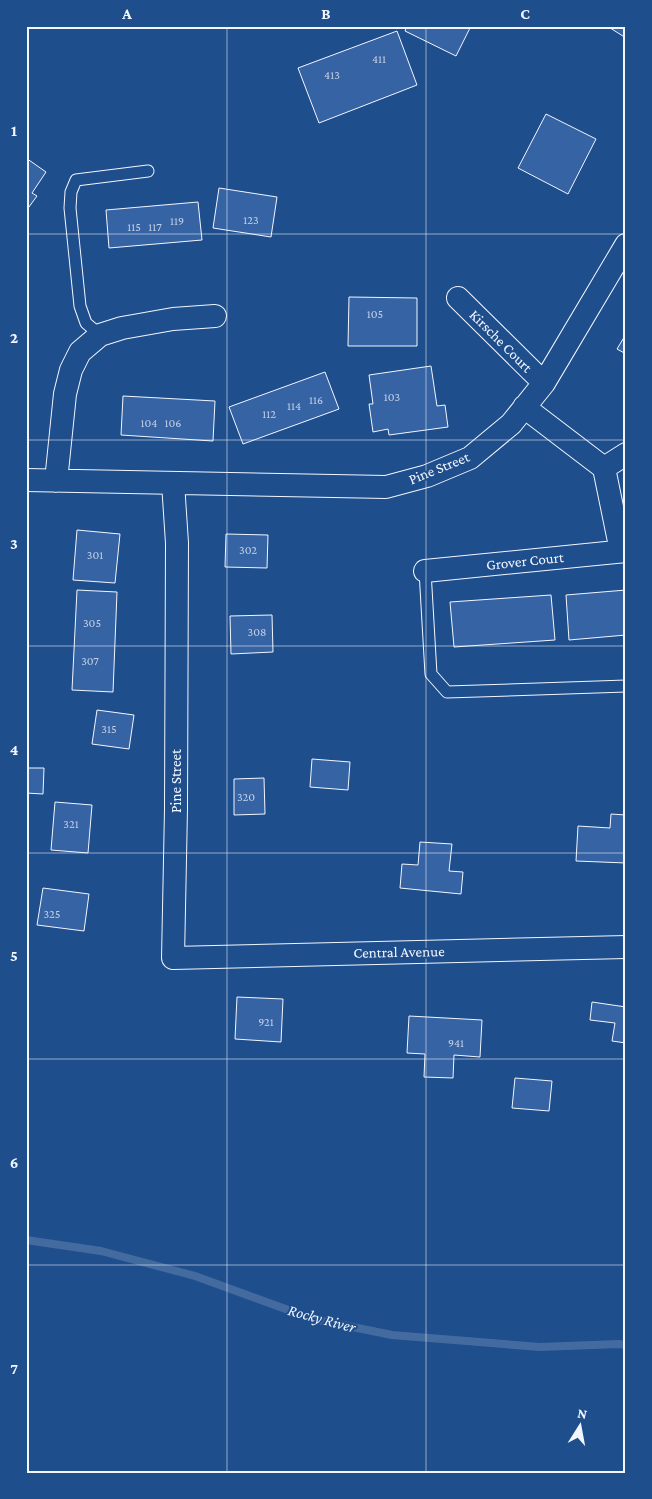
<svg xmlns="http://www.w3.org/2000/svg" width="652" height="1499" viewBox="0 0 652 1499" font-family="'Crimson Pro',serif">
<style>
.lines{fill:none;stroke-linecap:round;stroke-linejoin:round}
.stream{stroke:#446ba0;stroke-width:8}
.building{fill:#3563a3;stroke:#f2f6ff}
.lane-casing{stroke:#f2f6ff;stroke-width:13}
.street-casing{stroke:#f2f6ff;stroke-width:24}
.lane{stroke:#1f4e8c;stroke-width:11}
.street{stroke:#1f4e8c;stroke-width:22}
.grid{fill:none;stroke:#f2f6ff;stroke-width:1;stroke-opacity:0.55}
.labels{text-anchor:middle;stroke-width:4;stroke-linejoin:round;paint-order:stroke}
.number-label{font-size:12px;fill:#c3d1e8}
.street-label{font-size:15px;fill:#f2f6ff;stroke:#1f4e8c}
.water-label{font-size:16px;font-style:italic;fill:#f2f6ff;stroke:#1f4e8c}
.neatline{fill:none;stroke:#f2f6ff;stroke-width:2}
.grid-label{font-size:16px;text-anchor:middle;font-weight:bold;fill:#f2f6ff}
</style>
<rect width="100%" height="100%" fill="#1f4e8c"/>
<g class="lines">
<path class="stream" d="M 26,1240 L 101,1251 L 195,1276 L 313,1319 L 392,1335 L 540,1347 L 619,1344 L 626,1345"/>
</g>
<path class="building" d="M 407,26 L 471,26 L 456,56 L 405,31 Z
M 607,26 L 626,26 L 626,38 Z
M 397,31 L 417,85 L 319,123 L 298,68 Z
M 546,114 L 596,139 L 568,194 L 518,168 Z
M 26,158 L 46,172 L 32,193 L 37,196 L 26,211 Z
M 219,188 L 277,197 L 271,237 L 213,228 Z
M 198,202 L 202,240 L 109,248 L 106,210 Z
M 349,297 L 417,298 L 417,346 L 348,346 Z
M 626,334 L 626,354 L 617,349 Z
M 431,366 L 437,406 L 445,405 L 448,427 L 389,435 L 388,429 L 373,432 L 369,404 L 373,404 L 369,375 Z
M 325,372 L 339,409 L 243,444 L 229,407 Z
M 123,396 L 215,401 L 213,441 L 121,435 Z
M 77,530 L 120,534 L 115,583 L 73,580 Z
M 226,534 L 268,535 L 267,568 L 225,567 Z
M 77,590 L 117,592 L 113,692 L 72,690 Z
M 626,590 L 626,635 L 569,640 L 566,595 Z
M 551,595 L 555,640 L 454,647 L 450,602 Z
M 272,615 L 273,652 L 231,654 L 230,616 Z
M 97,710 L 134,715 L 129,749 L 92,744 Z
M 312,759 L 350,762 L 348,790 L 310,787 Z
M 26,768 L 44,768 L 43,794 L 26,793 Z
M 264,778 L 265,814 L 234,815 L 234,779 Z
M 55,802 L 92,805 L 88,853 L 51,850 Z
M 611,814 L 626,815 L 626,863 L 576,861 L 578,826 L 610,828 Z
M 420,842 L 452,844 L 449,871 L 463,872 L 461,894 L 400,888 L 402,864 L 418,865 Z
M 43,888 L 89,894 L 84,931 L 37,925 Z
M 237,997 L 283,999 L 281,1042 L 235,1039 Z
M 592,1002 L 626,1007 L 626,1043 L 612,1041 L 615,1023 L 590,1020 Z
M 409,1016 L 482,1020 L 480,1057 L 454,1055 L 453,1078 L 424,1077 L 425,1054 L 407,1053 Z
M 515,1078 L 552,1081 L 549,1111 L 512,1108 Z"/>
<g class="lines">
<g class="lane-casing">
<path id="lane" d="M 100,335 L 86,323 L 80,306 L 70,208 L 71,192 L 76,180 L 148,171
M 425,571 L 431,674 L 447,692 L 626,686"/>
</g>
<g class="street-casing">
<path id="street" d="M 458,298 L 544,383
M 524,407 L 604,468 L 621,551
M 604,468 L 626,454
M 26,480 L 386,487 L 427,476 L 470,458 L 511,424 L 544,383 L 626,245
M 56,481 L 65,394 L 71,370 L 80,352 L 100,335 L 122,328 L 173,319 L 215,316
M 173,483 L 177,543 L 176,809 L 173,958 L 626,947
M 425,571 L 626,551"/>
</g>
<use href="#lane" class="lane"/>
<use href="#street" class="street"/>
</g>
<path class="grid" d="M 227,26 L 227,1473M 426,26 L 426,1473M 26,234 L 626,234M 26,440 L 626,440M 26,646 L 626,646M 26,853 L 626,853M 26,1059 L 626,1059M 26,1265 L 626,1265"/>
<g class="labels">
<g class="number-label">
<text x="379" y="63">411</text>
<text x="332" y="79">413</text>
<text x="251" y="224">123</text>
<text x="177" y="225">119</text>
<text x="134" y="231">115</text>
<text x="155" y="231">117</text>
<text x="375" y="318">105</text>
<text x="392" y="401">103</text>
<text x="316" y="404">116</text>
<text x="294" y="410">114</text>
<text x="269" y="418">112</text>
<text x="149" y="427">104</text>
<text x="173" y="427">106</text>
<text x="248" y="554">302</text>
<text x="95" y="559">301</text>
<text x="92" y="627">305</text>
<text x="257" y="636">308</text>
<text x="90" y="665">307</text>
<text x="109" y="733">315</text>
<text x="246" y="801">320</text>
<text x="71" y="828">321</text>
<text x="52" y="918">325</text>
<text x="266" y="1026">921</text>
<text x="456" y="1047">941</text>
</g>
<g class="street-label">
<text transform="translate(501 341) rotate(45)" y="5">Kirsche Court</text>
<text transform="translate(439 468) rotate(-22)" y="5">Pine Street</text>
<text transform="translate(525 561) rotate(-6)" y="5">Grover Court</text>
<text transform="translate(176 781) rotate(-90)" y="5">Pine Street</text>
<text transform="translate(399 952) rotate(-1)" y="5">Central Avenue</text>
</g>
<g class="water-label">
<text transform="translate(322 1318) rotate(15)" y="6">Rocky River</text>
</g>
</g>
<rect width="652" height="1499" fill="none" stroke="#1f4e8c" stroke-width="55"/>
<g transform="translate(580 1426) rotate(11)" stroke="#1f4e8c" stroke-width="4" paint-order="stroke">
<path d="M0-4L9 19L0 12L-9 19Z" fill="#f2f6ff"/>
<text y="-8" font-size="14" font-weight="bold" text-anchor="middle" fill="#f2f6ff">N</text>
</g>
<rect x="28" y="28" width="596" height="1444" class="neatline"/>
<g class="grid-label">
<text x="127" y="19">A</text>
<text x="326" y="19">B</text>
<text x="525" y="19">C</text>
<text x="14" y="136">1</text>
<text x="14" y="343">2</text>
<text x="14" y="549">3</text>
<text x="14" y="755">4</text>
<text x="14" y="961">5</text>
<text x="14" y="1168">6</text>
<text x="14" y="1374">7</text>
</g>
</svg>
